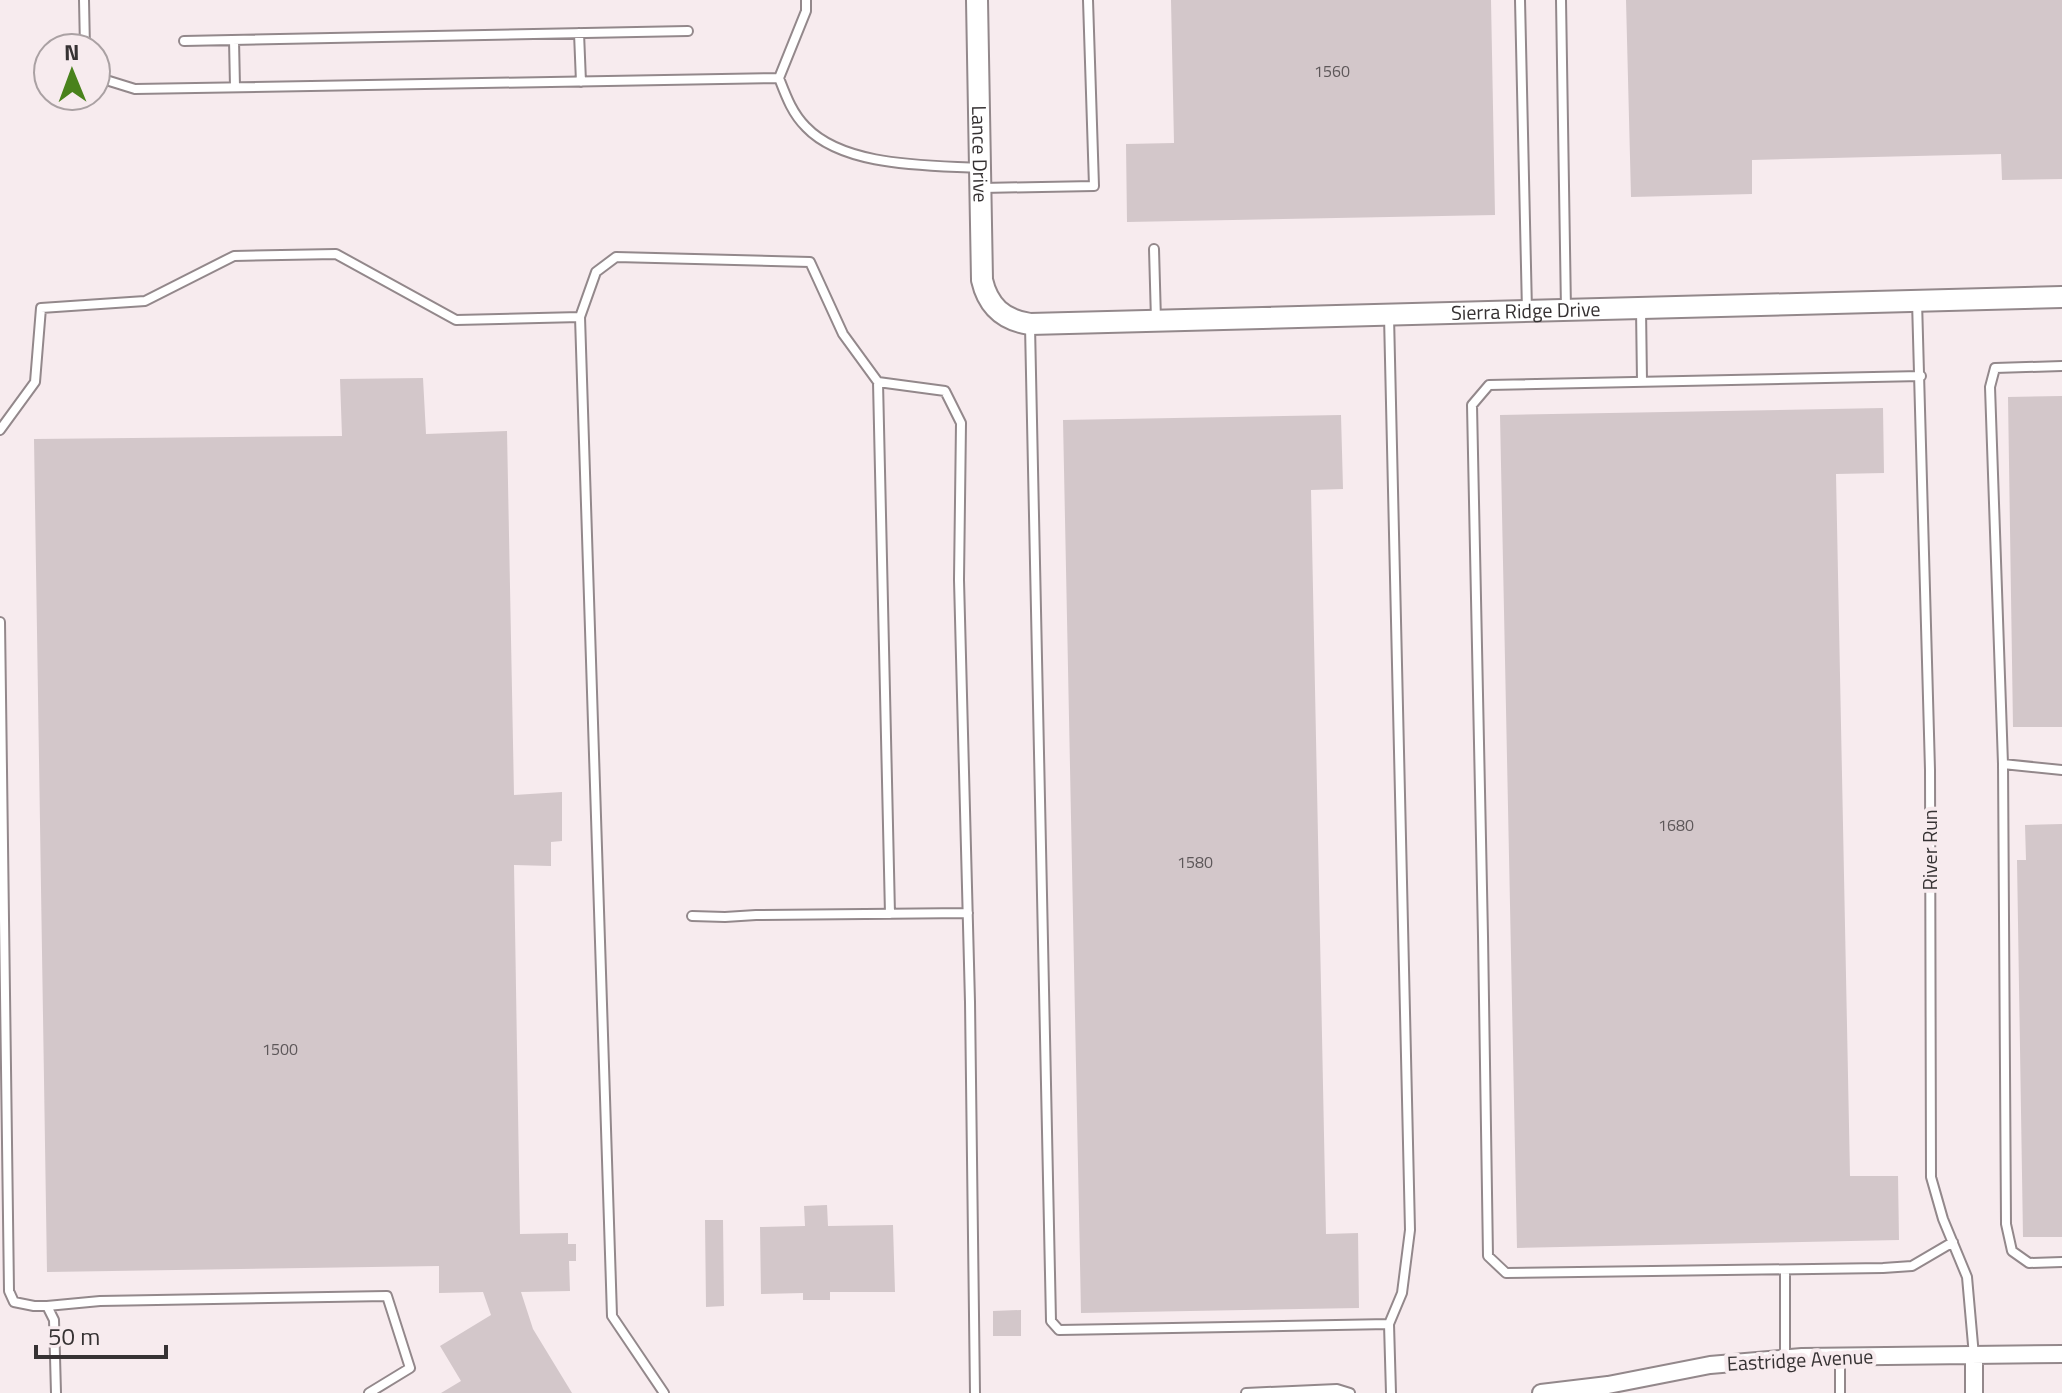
<svg xmlns="http://www.w3.org/2000/svg" width="2062" height="1393" viewBox="0 0 2062 1393" font-family="'Titillium Web',sans-serif">
<style>
.building{fill:#d3c7ca}
.lines{fill:none;stroke-linecap:round;stroke-linejoin:round}
.service-casing{stroke:#93888b;stroke-width:12}
.minor-casing{stroke:#93888b;stroke-width:20}
.tertiary-casing{stroke:#93888b;stroke-width:24}
.service{stroke:#fff;stroke-width:8}
.minor{stroke:#fff;stroke-width:16}
.tertiary{stroke:#fff;stroke-width:20}
.labels{text-anchor:middle;stroke-width:8;stroke-linejoin:round;paint-order:stroke}
.number-label{font-size:16px;fill:#5d5759}
.street-label{font-size:20px;fill:#363233;stroke:#f7ebee}
</style>
<rect width="100%" height="100%" fill="#f7ebee"/>
<path class="building" d="M 1171,0 L 1491,0 L 1495,215 L 1127,222 L 1126,144 L 1174,143 Z
M 1626,0 L 2062,0 L 2062,179 L 2002,180 L 2001,154 L 1752,160 L 1752,194 L 1631,197 Z
M 423,378 L 426,434 L 507,431 L 514,795 L 562,792 L 562,841 L 551,842 L 551,866 L 514,865 L 520,1234 L 568,1233 L 568,1244 L 576,1244 L 576,1261 L 569,1261 L 570,1291 L 521,1292 L 533,1329 L 572,1393 L 441,1393 L 461,1381 L 440,1346 L 491,1315 L 483,1292 L 439,1293 L 439,1266 L 47,1272 L 34,439 L 342,436 L 340,379 Z
M 2062,396 L 2062,727 L 2013,727 L 2008,397 Z
M 1883,408 L 1884,473 L 1836,474 L 1850,1176 L 1898,1176 L 1899,1240 L 1517,1248 L 1500,415 Z
M 1341,415 L 1343,489 L 1311,490 L 1326,1234 L 1358,1233 L 1359,1308 L 1081,1313 L 1063,420 Z
M 2062,824 L 2062,1237 L 2023,1237 L 2017,860 L 2026,860 L 2025,825 Z
M 827,1205 L 828,1226 L 893,1225 L 895,1292 L 830,1292 L 830,1300 L 803,1300 L 803,1293 L 761,1294 L 760,1227 L 805,1226 L 804,1206 Z
M 705,1220 L 723,1220 L 724,1306 L 706,1307 Z
M 1021,1310 L 1021,1336 L 993,1336 L 993,1311 Z"/>
<g class="lines">
<g class="service-casing">
<path id="service" d="M 84,0 L 85,48
M 1520,0 L 1527,311
M 1561,0 L 1566,310
M 579,33 L 581,82
M 234,40 L 235,87
M 184,41 L 688,31
M 96,69 L 106,80 L 135,89 L 779,78 C 786,96 792,113 806,127 C 844,167 927,165 978,168
M 779,78 L 806,11 L 806,0
M 982,188 L 1094,186 L 1088,0
M 1154,249 L 1156,320
M 1917,301 L 1930,770 L 1931,1177 L 1943,1219 L 1967,1277 L 1974,1356
M 1641,309 L 1642,381
M 580,317 L 596,272 L 616,257 L 810,262 L 843,334 L 878,382 L 945,391 L 961,423 L 959,580 L 970,1002 L 975,1393
M 1030,326 L 1051,1321 L 1059,1330 L 1389,1324 L 1391,1393
M 2062,366 L 1995,368 L 1990,387 L 2003,764 L 2006,1224 L 2012,1251 L 2029,1263 L 2062,1262
M 1921,376 L 1489,385 L 1472,405 L 1483,936 L 1488,1256 L 1506,1273 L 1883,1268 L 1912,1266 L 1953,1242
M 878,382 L 890,914
M 0,430 L 35,382 L 41,308 L 145,301 L 234,256 L 336,254 L 456,320 L 580,317 L 612,1316 L 664,1393
M 0,622 L 9,1291 L 14,1302 L 34,1306 L 47,1306 L 54,1320 L 56,1393
M 2003,764 L 2062,770
M 692,916 L 725,917 L 756,915 L 968,913
M 1785,1270 L 1785,1359
M 47,1306 L 100,1301 L 387,1296 L 410,1368 L 369,1393
M 1389,1324 L 1402,1293 L 1410,1230 L 1389,316
M 1840,1357 L 1840,1393
M 1246,1393 L 1337,1389 L 1350,1393"/>
</g>
<g class="minor-casing">
<path id="minor" d="M 1974,1356 L 1974,1393
M 1541,1393 L 1608,1385 L 1710,1365 L 1802,1357 L 2062,1354"/>
</g>
<g class="tertiary-casing">
<g id="tertiary">
<path id="s1" d="M 977,0 L 982,280 C 988,306 1003,320 1030,324 L 2062,297"/>
</g>
</g>
<use href="#service" class="service"/>
<use href="#minor" class="minor"/>
<use href="#tertiary" class="tertiary"/>
</g>
<g class="labels">
<g class="number-label">
<text x="1332" y="77">1560</text>
<text x="1676" y="831">1680</text>
<text x="1195" y="868">1580</text>
<text x="280" y="1055">1500</text>
</g>
<g class="street-label">
<text dy="7" stroke="none"><textPath href="#s1" startOffset="154">Lance Drive</textPath></text>
<text dy="7" stroke="none"><textPath href="#s1" startOffset="846">Sierra Ridge Drive</textPath></text>
<text transform="translate(1930 850) rotate(-90)" y="7">River Run</text>
<text transform="translate(1800 1360) rotate(-3)" y="7">Eastridge Avenue</text>
</g>
</g>
<g transform="translate(72 72) rotate(359)"><circle r="38" fill="#f7ebee" stroke="#aaa1a3" stroke-width="2"/>
<path d="M0-6L14 30L0 20L-14 30Z" fill="#49821c"/>
<text y="-12" font-size="22" font-weight="bold" text-anchor="middle" fill="#363233">N</text>
</g>
<path d="M36 1345v12h130v-12" fill="none" stroke="#363233" stroke-width="4"/>
<text x="48" y="1345" font-size="24" fill="#363233" stroke="#f7ebee" stroke-width="6" paint-order="stroke">50 m</text>
</svg>
